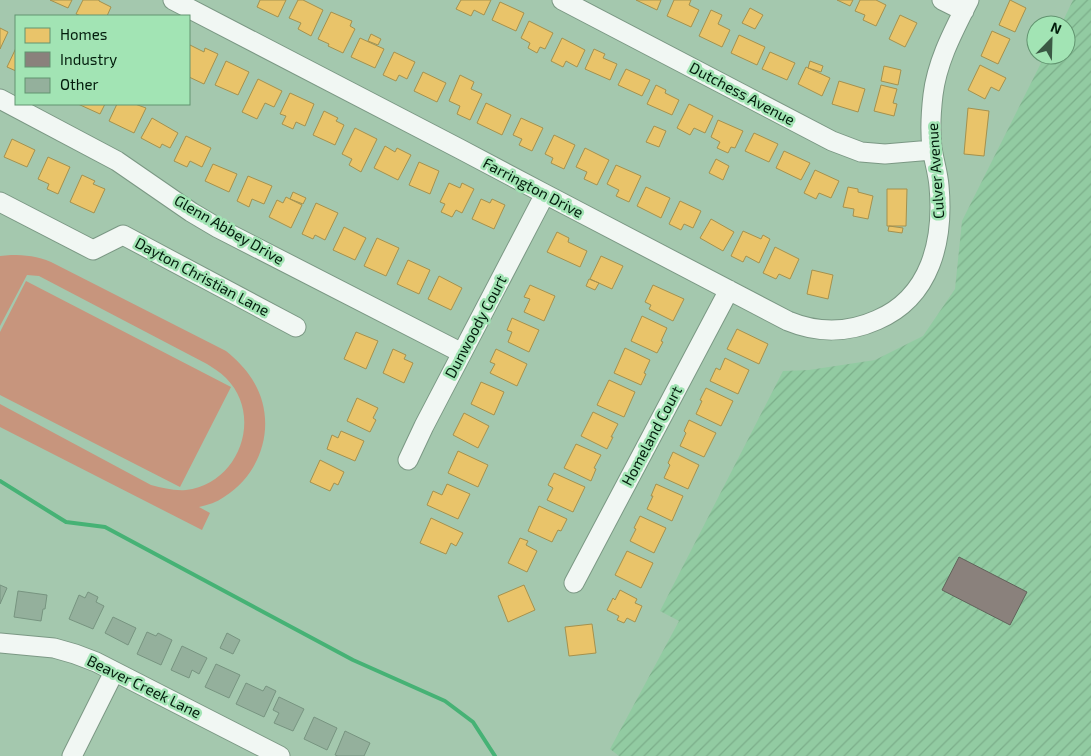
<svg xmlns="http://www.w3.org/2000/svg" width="1091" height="756" viewBox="0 0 1091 756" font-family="'Exo 2',sans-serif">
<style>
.industrial{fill:url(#industrial-furrows)}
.pitch{fill:#c7957d}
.homes{fill:#e9c46a;stroke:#a4914e}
.industry{fill:#8a817c;stroke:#61625a}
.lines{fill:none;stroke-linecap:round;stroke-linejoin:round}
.stream{stroke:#46b275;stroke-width:4}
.building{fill:#94b09c;stroke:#779480}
.minor-casing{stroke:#7b9884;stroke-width:21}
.minor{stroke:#f1f7f3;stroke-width:19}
.labels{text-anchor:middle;stroke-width:5;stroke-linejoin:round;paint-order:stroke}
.street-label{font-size:15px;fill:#021b0b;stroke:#a2e4b4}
</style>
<defs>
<pattern id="industrial-furrows" width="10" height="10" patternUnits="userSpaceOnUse" patternTransform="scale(1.25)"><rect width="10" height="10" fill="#92cba2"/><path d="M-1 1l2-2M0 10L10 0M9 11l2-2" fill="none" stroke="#7cae8a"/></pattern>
</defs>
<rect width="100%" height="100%" fill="#a4c8ae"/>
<path class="industrial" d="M 1073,0 L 1091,0 L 1091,756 L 619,756 L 610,749 L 679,621 L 660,611 L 783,371 L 809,370 L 875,360 L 923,336 L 955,289 L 962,221 L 1045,55 L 1066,55 L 1066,25 L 1061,25 Z"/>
<path class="pitch" d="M 11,255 C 25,255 38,256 51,262 L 226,351 C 236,359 245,368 252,379 C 278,419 264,472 224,497 C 217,502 208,505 199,507 L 210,513 L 202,530 L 0,427 L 0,404 L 151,485 C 163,488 174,491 186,490 C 239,484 264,416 226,378 C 220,372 213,368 207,364 L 39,276 L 27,275 L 0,326 L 0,256 Z
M 26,281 L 231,387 L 180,487 L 0,395 L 0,332 Z"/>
<path class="homes" d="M 50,0 L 72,0 L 68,8 Z
M 83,0 L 99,0 L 99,1 L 111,7 L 107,16 L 81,16 L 76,14 Z
M 260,0 L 286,0 L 278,17 L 257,7 Z
M 298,0 L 303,0 L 323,10 L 311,36 L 298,29 L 301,23 L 289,18 Z
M 461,0 L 491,0 L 484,15 L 474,10 L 471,16 L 456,9 Z
M 636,0 L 661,0 L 657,10 Z
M 674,0 L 691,0 L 689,5 L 699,10 L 691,27 L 667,16 Z
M 837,0 L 853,0 L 850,6 Z
M 860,0 L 876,0 L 886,5 L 876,26 L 863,20 L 865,15 L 855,11 Z
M 1010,0 L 1026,8 L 1015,32 L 999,25 Z
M 500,2 L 524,13 L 516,31 L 492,20 Z
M 750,8 L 763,15 L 755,29 L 742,23 Z
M 711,10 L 722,15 L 718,24 L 730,30 L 722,47 L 699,36 Z
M 331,12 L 352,21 L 350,26 L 355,29 L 343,53 L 328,46 L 329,44 L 318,39 Z
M 900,15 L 917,23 L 905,47 L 889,39 Z
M 529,21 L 553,33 L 545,49 L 540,47 L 537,53 L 528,48 L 530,43 L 521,38 Z
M 0,28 L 8,32 L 0,49 Z
M 992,31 L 1010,39 L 998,64 L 981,56 Z
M 371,34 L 381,39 L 378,45 L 368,41 Z
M 739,35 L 765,47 L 757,65 L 731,53 Z
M 360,38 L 384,49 L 375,68 L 351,57 Z
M 562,38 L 585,50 L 577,67 L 566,61 L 563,67 L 551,61 Z
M 190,45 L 204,52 L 205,48 L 218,54 L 204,84 L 189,77 L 189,47 Z
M 16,48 L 16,71 L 7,67 Z
M 594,49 L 605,54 L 603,58 L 617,64 L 610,80 L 585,69 Z
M 394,52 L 415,62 L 407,79 L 399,75 L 396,81 L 383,75 Z
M 770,52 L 795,63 L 787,80 L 762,69 Z
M 226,61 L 249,72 L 238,95 L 215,85 Z
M 810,61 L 823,66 L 821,72 L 808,68 Z
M 980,65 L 1006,78 L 999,91 L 991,87 L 985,99 L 968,90 Z
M 884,66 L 901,70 L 898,85 L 881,81 Z
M 806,67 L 830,78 L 822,96 L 798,84 Z
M 626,69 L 650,80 L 642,96 L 618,85 Z
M 423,72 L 446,83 L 437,102 L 414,91 Z
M 460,75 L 474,82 L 471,89 L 482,94 L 470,120 L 457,114 L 460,106 L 449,101 Z
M 258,79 L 282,91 L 274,107 L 265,103 L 257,119 L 242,112 Z
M 839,81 L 865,89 L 858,112 L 832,104 Z
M 656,85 L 666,90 L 665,93 L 679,100 L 672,115 L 647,104 Z
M 881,85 L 897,89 L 893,103 L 897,104 L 894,116 L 874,111 Z
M 290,93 L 314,104 L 305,126 L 296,122 L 293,129 L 282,124 L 286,116 L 280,114 Z
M 486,103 L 511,115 L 502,135 L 477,123 Z
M 78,104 L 105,104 L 100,114 Z
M 117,104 L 135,104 L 146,108 L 134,133 L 109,121 Z
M 689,104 L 713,116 L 705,133 L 694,128 L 690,135 L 677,128 Z
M 968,108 L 989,111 L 984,156 L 964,154 Z
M 324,111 L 338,118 L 336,121 L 344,125 L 335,145 L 313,135 Z
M 152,118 L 178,133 L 170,148 L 162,144 L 160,148 L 141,138 Z
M 521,118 L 543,128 L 532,151 L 519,145 L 522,139 L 513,135 Z
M 718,120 L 743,131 L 735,148 L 731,147 L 728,153 L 717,148 L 720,142 L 711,137 Z
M 654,126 L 666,131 L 659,147 L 646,142 Z
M 355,128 L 377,139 L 361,172 L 349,165 L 352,159 L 342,154 Z
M 754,133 L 778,144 L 769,162 L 745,151 Z
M 554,135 L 575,145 L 564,169 L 551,163 L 553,158 L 545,154 Z
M 186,136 L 211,148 L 202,167 L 190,161 L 187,167 L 174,161 Z
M 12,139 L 35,150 L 27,167 L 4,157 Z
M 385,146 L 395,152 L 397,148 L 411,155 L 398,180 L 374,168 Z
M 585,148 L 609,160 L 597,185 L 584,179 L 587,172 L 576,167 Z
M 784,151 L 810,163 L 801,180 L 776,168 Z
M 48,157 L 70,167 L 58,194 L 47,189 L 49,184 L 38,179 Z
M 716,159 L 729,166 L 723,180 L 709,173 Z
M 419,162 L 439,171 L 430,194 L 409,185 Z
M 213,164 L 237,174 L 229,192 L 205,181 Z
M 616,165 L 641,176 L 629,202 L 616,196 L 619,190 L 607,184 Z
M 815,170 L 839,181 L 831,198 L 819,193 L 816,199 L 804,193 Z
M 82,175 L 95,181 L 93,184 L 105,189 L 94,213 L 70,202 Z
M 248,176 L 272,186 L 264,204 L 252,199 L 249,207 L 237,201 Z
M 449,183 L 460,188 L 462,183 L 474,189 L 462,213 L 456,210 L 452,217 L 441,212 L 445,204 L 440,202 Z
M 646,187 L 670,198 L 661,218 L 637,206 Z
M 848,187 L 858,189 L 858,192 L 873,196 L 868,219 L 853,216 L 854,209 L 843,207 Z
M 887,189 L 907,189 L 906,226 L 887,226 Z
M 293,192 L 306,198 L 303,204 L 290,199 Z
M 286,197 L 302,205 L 291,228 L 269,217 L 277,200 L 283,203 Z
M 481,199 L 490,203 L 492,199 L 505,205 L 494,229 L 472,219 Z
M 680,201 L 701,211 L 693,228 L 684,224 L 681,230 L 669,224 Z
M 316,203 L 338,213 L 325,240 L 315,235 L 313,239 L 302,234 Z
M 711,219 L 734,232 L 723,251 L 700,238 Z
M 889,226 L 903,228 L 902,233 L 888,231 Z
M 344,227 L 366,238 L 355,260 L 333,250 Z
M 743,231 L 761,239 L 763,235 L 770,239 L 759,263 L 746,256 L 743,262 L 731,256 Z
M 557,232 L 569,238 L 568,242 L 587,251 L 580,267 L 547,252 Z
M 377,238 L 399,248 L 386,276 L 364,266 Z
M 775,247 L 799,259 L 790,279 L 779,274 L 776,279 L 763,273 Z
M 601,256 L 623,266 L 612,289 L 590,279 Z
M 408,260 L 430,270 L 419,294 L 397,284 Z
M 812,270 L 833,275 L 828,299 L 807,294 Z
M 439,276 L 462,288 L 451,310 L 428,299 Z
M 589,279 L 599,283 L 595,290 L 586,286 Z
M 530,285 L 555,296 L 544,321 L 524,312 L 530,299 L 524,297 Z
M 653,285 L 684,299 L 673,321 L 649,309 L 651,305 L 645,302 Z
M 642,316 L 667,328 L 661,341 L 663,342 L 657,353 L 631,341 Z
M 512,318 L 539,330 L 529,352 L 508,342 L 512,332 L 507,330 Z
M 737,329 L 768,344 L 759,364 L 727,349 Z
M 356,332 L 378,341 L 366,369 L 344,359 Z
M 625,348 L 650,360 L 644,373 L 646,374 L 641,385 L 614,373 Z
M 393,349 L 406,355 L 404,359 L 413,363 L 404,383 L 383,373 Z
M 496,349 L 527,364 L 517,386 L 490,373 L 495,364 L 490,362 Z
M 725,358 L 749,370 L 738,394 L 710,381 L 716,368 L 720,370 Z
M 609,380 L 635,392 L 624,417 L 597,405 Z
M 481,382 L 504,392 L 494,415 L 471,404 Z
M 706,388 L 733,401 L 721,426 L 696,414 L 702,401 L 700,400 Z
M 357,398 L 378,408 L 373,418 L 376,420 L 370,432 L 347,421 Z
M 593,412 L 618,424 L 611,437 L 613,437 L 607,449 L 581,436 Z
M 464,413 L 489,426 L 478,448 L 453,435 Z
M 689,420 L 716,433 L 704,457 L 680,446 L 686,433 L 684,431 Z
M 341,431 L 364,441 L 355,461 L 327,449 L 332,435 L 338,438 Z
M 576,444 L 601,455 L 594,468 L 596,469 L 591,481 L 564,468 Z
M 458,451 L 488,465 L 478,487 L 448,473 Z
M 673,452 L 699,465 L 688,489 L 664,478 L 670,465 L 668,463 Z
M 320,460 L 344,472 L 338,485 L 334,483 L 330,491 L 310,482 Z
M 554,473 L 585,487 L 573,512 L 547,500 L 553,488 L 548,485 Z
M 447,484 L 470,494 L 458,519 L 427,505 L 433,491 L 442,495 Z
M 656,484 L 683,496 L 672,521 L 647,509 L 653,496 L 651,496 Z
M 539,506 L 567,519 L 561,531 L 558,530 L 552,542 L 528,531 Z
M 640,516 L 666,528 L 654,553 L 630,541 L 636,529 L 634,528 Z
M 431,518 L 463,533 L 456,546 L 451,543 L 446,554 L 420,543 Z
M 520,538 L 528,541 L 526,545 L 537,551 L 527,572 L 508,563 Z
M 627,551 L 653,563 L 641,588 L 615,575 Z
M 524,585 L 535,610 L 508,622 L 498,596 Z
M 620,590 L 637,599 L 635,603 L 642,606 L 635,622 L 627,618 L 624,623 L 617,620 L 619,616 L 607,610 L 613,598 L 615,600 Z
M 592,624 L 596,653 L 569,656 L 565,627 Z"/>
<path class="industry" d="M 959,557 L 1027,592 L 1010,625 L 942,590 Z"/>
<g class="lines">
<path class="stream" d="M 0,481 L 66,522 L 105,527 L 353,660 L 445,701 L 473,722 L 495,756"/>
</g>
<path class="building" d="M 0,585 L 7,588 L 0,604 Z
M 18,591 L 47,595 L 45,609 L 43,609 L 41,621 L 14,617 Z
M 88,592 L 98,597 L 96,602 L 104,606 L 93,629 L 69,619 L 79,595 L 85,598 Z
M 113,617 L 136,628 L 128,645 L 105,633 Z
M 147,632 L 156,636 L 158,633 L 172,640 L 161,665 L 137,654 Z
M 227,633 L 240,640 L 233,654 L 220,648 Z
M 182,646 L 207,658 L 199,674 L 192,670 L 189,678 L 171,670 Z
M 216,664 L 240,675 L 229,698 L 205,687 Z
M 246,683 L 263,691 L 266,686 L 276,691 L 264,717 L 236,704 Z
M 279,697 L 304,709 L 293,731 L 274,723 L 279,713 L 273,710 Z
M 314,717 L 337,728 L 327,750 L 304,739 Z
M 345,731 L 370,743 L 364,756 L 338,756 L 335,755 Z"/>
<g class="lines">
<g class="minor-casing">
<path id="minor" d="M 173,0 L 460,149 L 545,194 L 788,321 C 817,333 848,333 877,320 C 931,297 944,240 939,186 C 938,173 934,161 932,148 C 930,131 931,112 933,95 C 937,61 954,30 969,0
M 562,0 L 832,141 L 861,152 L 885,154 L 932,150
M 942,0 L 964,11
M 0,99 L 117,161 L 191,212 L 218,228 L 462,353
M 0,202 L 93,250 L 123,235 L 296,327
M 408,460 L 424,426 L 545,194
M 574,583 L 729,290
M 0,643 L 54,648 L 75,654 L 96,662 L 280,756
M 72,756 L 114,672"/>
</g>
<use href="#minor" class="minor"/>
</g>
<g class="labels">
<g class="street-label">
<text transform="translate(742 94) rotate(28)" y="5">Dutchess Avenue</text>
<text transform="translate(936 171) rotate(-94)" y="5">Culver Avenue</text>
<text transform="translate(533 188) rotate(28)" y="5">Farrington Drive</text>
<text transform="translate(229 230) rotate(30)" y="5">Glenn Abbey Drive</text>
<text transform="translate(202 277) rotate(28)" y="5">Dayton Christian Lane</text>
<text transform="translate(476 327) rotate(-62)" y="5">Dunwoody Court</text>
<text transform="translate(652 436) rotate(-62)" y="5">Homeland Court</text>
<text transform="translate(144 687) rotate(26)" y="5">Beaver Creek Lane</text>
</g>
</g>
<rect x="15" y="15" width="175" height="90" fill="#a2e4b4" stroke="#629470"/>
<rect x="25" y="28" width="25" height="15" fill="#e9c46a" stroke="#629470"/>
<text x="60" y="40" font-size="15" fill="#021b0b">Homes</text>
<rect x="25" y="52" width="25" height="15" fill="#8a817c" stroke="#629470"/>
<text x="60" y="65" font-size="15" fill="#021b0b">Industry</text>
<rect x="25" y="78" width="25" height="15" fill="#94b09c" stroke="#629470"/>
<text x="60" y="90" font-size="15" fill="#021b0b">Other</text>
<g transform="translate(1051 40) rotate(23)"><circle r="24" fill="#a2e4b4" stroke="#629470"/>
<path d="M0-4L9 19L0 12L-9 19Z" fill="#3b5844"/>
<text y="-8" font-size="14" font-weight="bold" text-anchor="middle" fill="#021b0b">N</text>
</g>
</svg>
